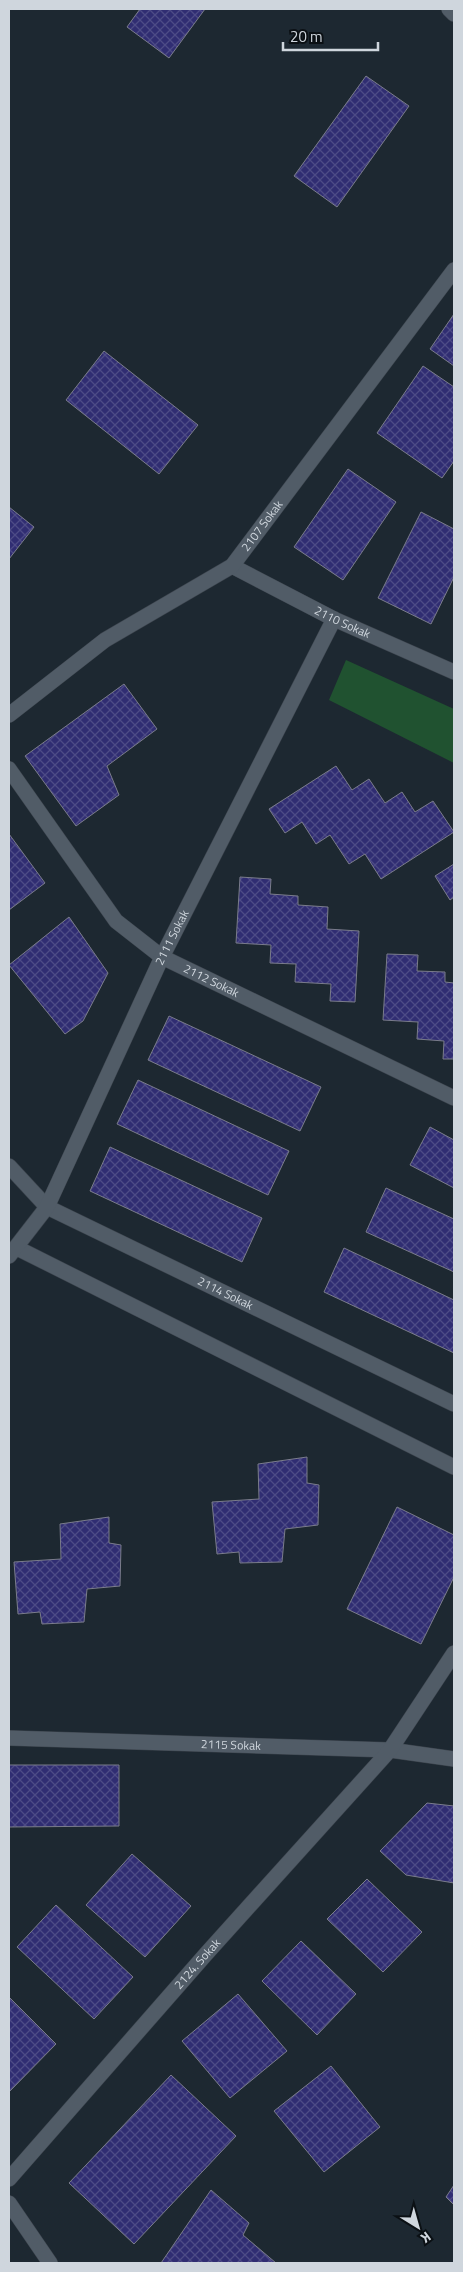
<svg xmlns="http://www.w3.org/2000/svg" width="463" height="2272" viewBox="0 0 463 2272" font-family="'Titillium Web',sans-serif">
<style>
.park{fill:#205230}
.building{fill:url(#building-cross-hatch);stroke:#7a7c8b}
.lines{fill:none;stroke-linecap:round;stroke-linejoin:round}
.street-casing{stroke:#3b434c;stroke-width:16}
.street{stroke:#515c67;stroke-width:15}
.labels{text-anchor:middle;stroke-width:4;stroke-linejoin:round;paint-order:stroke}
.street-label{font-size:12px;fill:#cfd6dd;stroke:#0b1014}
</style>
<defs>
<pattern id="building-cross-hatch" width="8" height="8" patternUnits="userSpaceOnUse" patternTransform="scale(1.25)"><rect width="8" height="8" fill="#302d72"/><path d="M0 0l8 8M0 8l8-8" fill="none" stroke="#4d4b86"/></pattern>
</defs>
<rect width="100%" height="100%" fill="#1d2831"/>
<path class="park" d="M 346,660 L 454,709 L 454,763 L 329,700 Z"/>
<path class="building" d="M 140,9 L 205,9 L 169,58 L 127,27 Z
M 366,76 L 409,106 L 337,207 L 294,176 Z
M 454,314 L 454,366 L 430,349 Z
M 104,351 L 198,425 L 159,474 L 66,400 Z
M 423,366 L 454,387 L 454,461 L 442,478 L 377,433 Z
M 348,469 L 396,502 L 343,580 L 294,547 Z
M 9,507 L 34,527 L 9,559 Z
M 421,512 L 454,529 L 454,577 L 431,624 L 378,598 Z
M 124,684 L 157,729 L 107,766 L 119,795 L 76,826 L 25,756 Z
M 336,766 L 352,790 L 369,779 L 385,803 L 402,792 L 415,812 L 433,801 L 454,832 L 381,879 L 365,854 L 349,864 L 330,835 L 316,844 L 302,822 L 285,833 L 269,809 Z
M 9,834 L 45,883 L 9,910 Z
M 454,864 L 454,897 L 450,900 L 435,876 Z
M 240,877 L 271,879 L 270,894 L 298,896 L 298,905 L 328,907 L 327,929 L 359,931 L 355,1002 L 330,1001 L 331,984 L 295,982 L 296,964 L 270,963 L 271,945 L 236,943 Z
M 69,917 L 108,973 L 83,1021 L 65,1034 L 9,965 Z
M 387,954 L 418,955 L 417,971 L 445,972 L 445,982 L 454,983 L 454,1059 L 443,1059 L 444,1041 L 417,1039 L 418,1022 L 383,1020 Z
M 169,1016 L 321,1087 L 300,1131 L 148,1060 Z
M 138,1080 L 289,1151 L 268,1195 L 117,1124 Z
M 430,1127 L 454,1140 L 454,1188 L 410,1165 Z
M 110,1147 L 262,1218 L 242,1262 L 90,1191 Z
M 386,1188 L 454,1219 L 454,1272 L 366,1232 Z
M 344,1248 L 454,1300 L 454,1353 L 324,1292 Z
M 307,1457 L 307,1483 L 319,1485 L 318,1525 L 285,1529 L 282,1562 L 240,1563 L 239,1552 L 217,1554 L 212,1502 L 259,1499 L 258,1464 Z
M 397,1507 L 454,1535 L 454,1577 L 421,1644 L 347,1609 Z
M 109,1517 L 109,1543 L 121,1545 L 120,1586 L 87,1589 L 84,1622 L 42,1624 L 40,1612 L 18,1614 L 14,1562 L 61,1559 L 60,1524 Z
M 9,1765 L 119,1765 L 119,1826 L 9,1827 Z
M 427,1803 L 454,1806 L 454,1883 L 406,1875 L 380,1851 Z
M 132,1854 L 191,1906 L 145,1957 L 86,1905 Z
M 367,1879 L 422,1932 L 383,1972 L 327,1919 Z
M 56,1905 L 133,1977 L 94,2019 L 17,1947 Z
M 301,1941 L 356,1994 L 317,2035 L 262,1981 Z
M 238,1994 L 287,2051 L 230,2098 L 182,2041 Z
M 9,1997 L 56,2044 L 9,2092 Z
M 331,2066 L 380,2127 L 324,2172 L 274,2111 Z
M 171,2075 L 236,2136 L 134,2244 L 69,2183 Z
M 454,2185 L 454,2205 L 446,2197 Z
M 211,2190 L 249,2223 L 243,2235 L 276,2263 L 161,2263 Z"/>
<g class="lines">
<g class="street-casing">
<g id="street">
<path d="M 449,9 L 454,14"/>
<path id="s1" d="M 232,566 L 334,619 L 454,672"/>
<path id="s2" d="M 9,715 L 105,640 L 232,566 L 454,270"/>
<path id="s3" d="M 9,769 L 116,921 L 162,957 L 454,1098"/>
<path id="s4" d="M 9,1166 L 47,1207 L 454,1404"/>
<path d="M 17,1248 L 454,1467"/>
<path id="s5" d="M 9,1256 L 47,1207 L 162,957 L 334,619"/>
<path id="s6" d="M 9,1738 L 390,1750 L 454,1759"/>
<path id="s7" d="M 9,2179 L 206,1954 L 390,1750 L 454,1653"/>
<path d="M 9,2203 L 50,2263"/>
</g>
</g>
<use href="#street" class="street"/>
</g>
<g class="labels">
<g class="street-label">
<text dy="4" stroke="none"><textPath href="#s2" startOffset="319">2107 Sokak</textPath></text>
<text dy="4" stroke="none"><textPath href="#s1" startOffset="124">2110 Sokak</textPath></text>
<text dy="4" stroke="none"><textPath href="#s5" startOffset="359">2111 Sokak</textPath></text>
<text dy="4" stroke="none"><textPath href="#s3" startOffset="299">2112 Sokak</textPath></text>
<text dy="4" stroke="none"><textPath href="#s4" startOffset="254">2114 Sokak</textPath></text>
<text dy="4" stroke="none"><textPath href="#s6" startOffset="222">2115 Sokak</textPath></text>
<text dy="4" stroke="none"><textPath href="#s7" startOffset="286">2124. Sokak</textPath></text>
</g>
</g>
<rect width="463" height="2272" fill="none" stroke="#cfd6dd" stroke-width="20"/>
<g transform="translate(418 2227) rotate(143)" stroke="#0b1014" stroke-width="4" paint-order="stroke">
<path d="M0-4L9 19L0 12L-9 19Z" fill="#cfd6dd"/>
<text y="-8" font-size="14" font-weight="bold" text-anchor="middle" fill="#cfd6dd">K</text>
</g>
<path d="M283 42v8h95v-8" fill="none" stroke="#cfd6dd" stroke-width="2.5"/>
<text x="290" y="42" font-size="15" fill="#cfd6dd" stroke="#0b1014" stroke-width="4" paint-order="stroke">20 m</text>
</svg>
